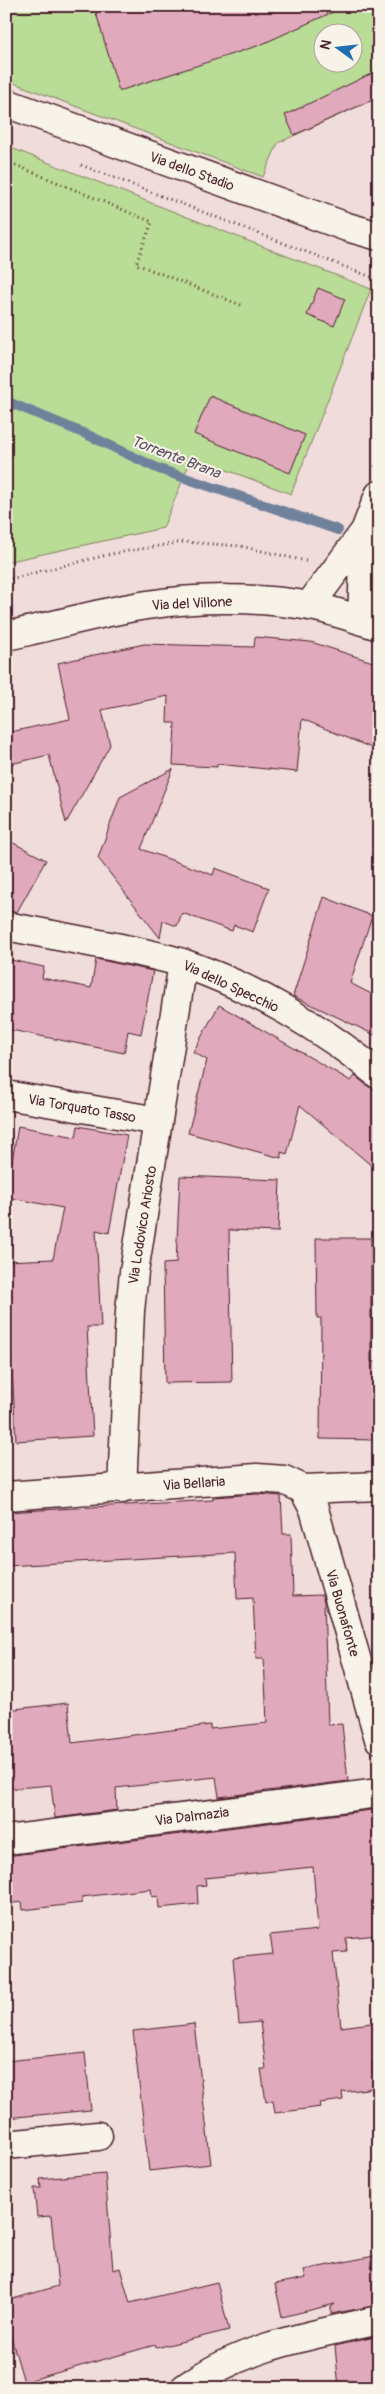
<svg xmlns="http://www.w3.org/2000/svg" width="385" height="2394" viewBox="0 0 385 2394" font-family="Pangolin,sans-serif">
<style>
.green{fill:#b9dc96;stroke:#827e60;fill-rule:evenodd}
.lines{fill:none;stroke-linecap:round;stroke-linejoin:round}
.stream{stroke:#6f819c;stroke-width:10}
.building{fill:#e1a9bc;stroke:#4a1f2b}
.minor-casing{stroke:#4a1f2b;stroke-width:31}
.tertiary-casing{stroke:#4a1f2b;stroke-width:31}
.path{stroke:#4a1f2b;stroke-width:3;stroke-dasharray:1 4;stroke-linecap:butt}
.minor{stroke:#f7f3e8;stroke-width:28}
.tertiary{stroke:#f7f3e8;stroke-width:28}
.labels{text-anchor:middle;stroke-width:4;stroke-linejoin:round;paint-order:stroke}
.street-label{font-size:14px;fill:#4a1f2b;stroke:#f7f3e8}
.water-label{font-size:15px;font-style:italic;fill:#5d5063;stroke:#f7f3e8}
</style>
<rect width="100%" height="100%" fill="#f0dddb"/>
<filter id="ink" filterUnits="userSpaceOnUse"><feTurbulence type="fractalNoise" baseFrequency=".02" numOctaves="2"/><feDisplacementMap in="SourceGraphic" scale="10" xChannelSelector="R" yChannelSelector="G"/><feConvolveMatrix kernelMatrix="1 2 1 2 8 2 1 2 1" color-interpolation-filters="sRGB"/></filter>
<g filter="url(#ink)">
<path class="green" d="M 6,6 L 379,6 L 379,97 L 278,143 L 263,177 L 6,80 ZM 322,32 L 352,32 L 352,62 L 322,62 Z
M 6,146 L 371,289 L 291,494 L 192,457 L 163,528 L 6,562 Z"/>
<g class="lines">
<path class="stream" d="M 6,401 L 88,435 L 159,469 L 338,530"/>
</g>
<path class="building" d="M 94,6 L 346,6 L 260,45 L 119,91 Z
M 379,70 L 379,97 L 294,135 L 285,115 Z
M 318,288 L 345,299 L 334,326 L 307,315 Z
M 210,396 L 305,435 L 290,473 L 194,434 Z
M 255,637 L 311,642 L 379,664 L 379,751 L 302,719 L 297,772 L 217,764 L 217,767 L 173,765 L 175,723 L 167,723 L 168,696 L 102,710 L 110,745 L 66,823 L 49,755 L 6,765 L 6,733 L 70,719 L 58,663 L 144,644 L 254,647 Z
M 173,769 L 141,849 L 213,875 L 215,868 L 269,888 L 253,932 L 234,925 L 232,931 L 182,913 L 177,926 L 163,921 L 160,938 L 98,858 L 120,797 Z
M 6,839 L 46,860 L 17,912 L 6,911 Z
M 324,897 L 372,916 L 350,983 L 379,998 L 379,1037 L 293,996 Z
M 6,959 L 44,967 L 42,978 L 91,988 L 96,959 L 153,971 L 141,1034 L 128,1031 L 124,1053 L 6,1029 Z
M 219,1005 L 351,1081 L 355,1076 L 369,1087 L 379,1090 L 379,1172 L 300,1105 L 287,1154 L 281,1152 L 281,1158 L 188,1133 L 207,1060 L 193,1052 Z
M 18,1126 L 76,1137 L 78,1126 L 127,1135 L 109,1233 L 96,1230 L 101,1327 L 87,1327 L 93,1436 L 16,1441 L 10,1331 L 6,1331 L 6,1261 L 53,1259 L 63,1208 L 6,1197 Z
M 180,1176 L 280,1180 L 278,1232 L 229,1230 L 232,1382 L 165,1383 L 163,1264 L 176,1263 Z
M 316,1238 L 371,1238 L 371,1362 L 378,1362 L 378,1440 L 320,1439 L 321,1318 L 317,1318 Z
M 257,1494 L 281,1496 L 283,1534 L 291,1534 L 293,1596 L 322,1595 L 324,1602 L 328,1725 L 342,1724 L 348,1781 L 219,1797 L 216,1777 L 116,1788 L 117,1810 L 55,1818 L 51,1785 L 6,1789 L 6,1710 L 68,1703 L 72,1743 L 210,1725 L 210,1729 L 267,1723 L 264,1659 L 256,1659 L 253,1598 L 237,1599 L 235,1553 L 6,1566 L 6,1512 L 213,1500 L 213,1497 Z
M 379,1809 L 379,1935 L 346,1938 L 347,1952 L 333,1953 L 341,2027 L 379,2022 L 379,2063 L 372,2064 L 375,2088 L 342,2092 L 343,2100 L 320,2103 L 321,2107 L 275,2113 L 273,2100 L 266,2102 L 261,2069 L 266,2069 L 260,2022 L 239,2024 L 233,1958 L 273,1954 L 270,1935 L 318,1930 L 313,1867 L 205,1878 L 206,1885 L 197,1886 L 198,1904 L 159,1908 L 158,1896 L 152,1897 L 151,1889 L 82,1897 L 82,1903 L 23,1910 L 22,1902 L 6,1904 L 6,1856 Z
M 194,2024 L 211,2164 L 149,2171 L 133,2031 Z
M 85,2053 L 91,2110 L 6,2118 L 6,2061 Z
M 105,2173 L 113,2270 L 120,2268 L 130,2303 L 217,2282 L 229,2330 L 156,2348 L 155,2345 L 24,2382 L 6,2320 L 6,2301 L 58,2286 L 51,2216 L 37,2217 L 34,2188 L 41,2188 L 40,2179 Z
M 379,2255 L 379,2305 L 331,2314 L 331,2307 L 335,2304 L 282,2317 L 275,2284 L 306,2278 L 304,2270 Z
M 379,2336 L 379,2388 L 339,2388 L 335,2346 Z"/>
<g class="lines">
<g class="minor-casing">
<path id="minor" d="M 6,103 L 347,227 L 379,236
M 6,926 C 42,933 78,940 115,947 C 138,952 162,956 185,964 C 254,988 323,1028 379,1075
M 6,1095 L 158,1121
M 122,1489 L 130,1311 L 134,1272 L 183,963
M 303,1489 L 314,1509 L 379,1739
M 6,1496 L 257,1478 L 284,1480 L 303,1489 L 379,1486
M 6,2145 L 98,2136
M 185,2388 C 242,2346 312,2335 379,2320"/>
</g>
<g class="tertiary-casing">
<path id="tertiary" d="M 309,606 L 365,531 L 379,495
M 362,621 L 365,531
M 6,636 C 53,626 100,612 147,605 C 199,597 258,597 310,606 C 333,610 356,619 379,626
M 6,1840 L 379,1793"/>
</g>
<path class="path" d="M 6,161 L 152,222 L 136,264 L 241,305
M 81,165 L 379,280
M 375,467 L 379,456
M 6,580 L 111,554 L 183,542 L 240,546 L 306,561"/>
<use href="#minor" class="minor"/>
<use href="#tertiary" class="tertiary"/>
</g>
</g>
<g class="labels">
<g class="street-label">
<text transform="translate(192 171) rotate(20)" y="5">Via dello Stadio</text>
<text transform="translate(192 603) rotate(-3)" y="5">Via del Villone</text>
<text transform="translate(231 986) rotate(25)" y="5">Via dello Specchio</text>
<text transform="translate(82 1108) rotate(10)" y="5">Via Torquato Tasso</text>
<text transform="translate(142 1225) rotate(-81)" y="5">Via Lodovico Ariosto</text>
<text transform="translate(194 1483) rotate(-4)" y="5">Via Bellaria</text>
<text transform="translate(343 1613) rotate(74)" y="5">Via Buonafonte</text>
<text transform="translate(192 1816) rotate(-7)" y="5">Via Dalmazia</text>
</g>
<g class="water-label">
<text transform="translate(176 457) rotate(21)" y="5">Torrente Brana</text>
</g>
</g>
<rect width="385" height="2394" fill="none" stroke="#f7f3e8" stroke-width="25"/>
<rect x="12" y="12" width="360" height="2369" fill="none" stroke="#4a1f2b" stroke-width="2" filter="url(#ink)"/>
<g transform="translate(338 48) rotate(285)"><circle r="24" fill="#f7f3e8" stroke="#b29e9c"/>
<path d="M0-4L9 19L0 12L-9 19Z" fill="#1f6fb2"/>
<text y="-8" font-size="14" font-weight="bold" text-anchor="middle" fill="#4a1f2b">N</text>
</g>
</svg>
